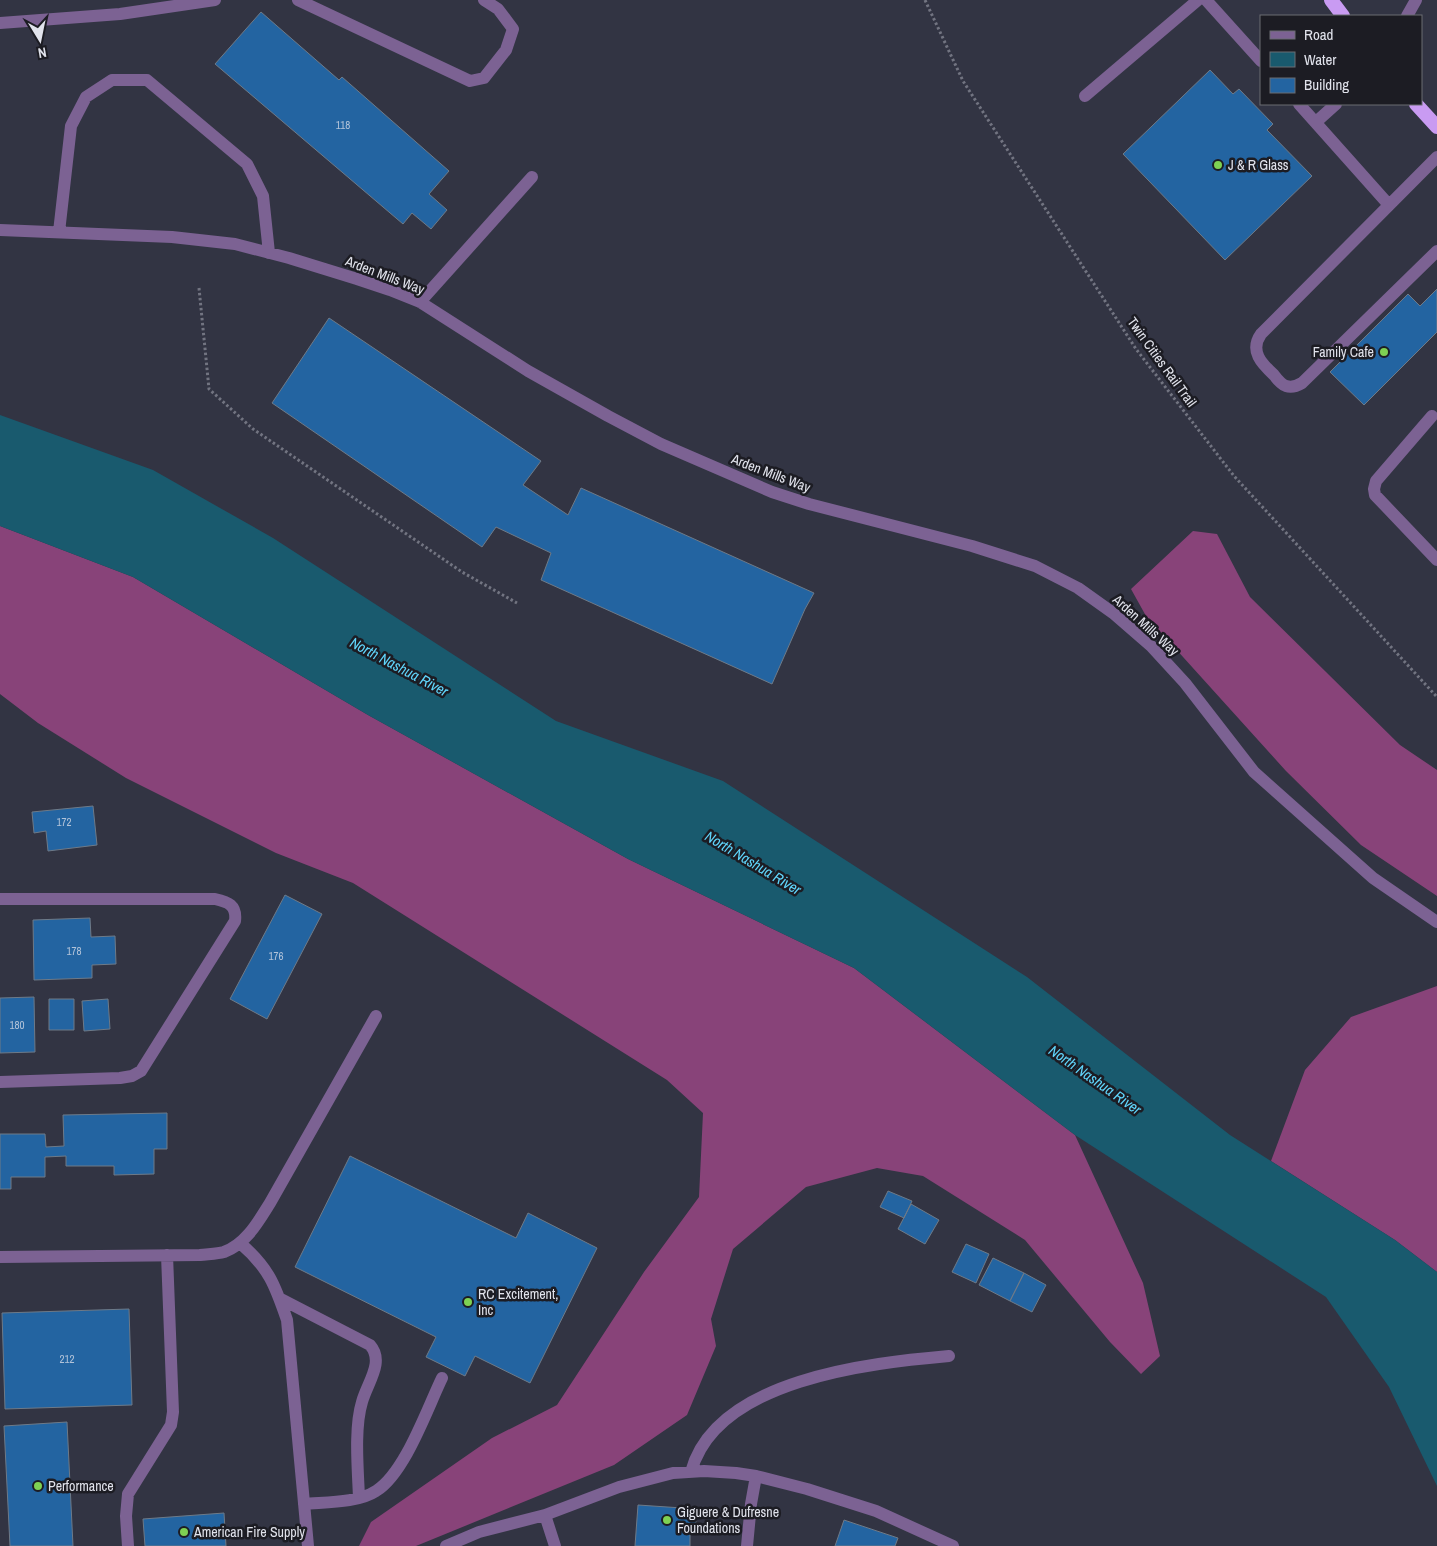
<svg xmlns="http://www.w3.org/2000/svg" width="1437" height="1546" viewBox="0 0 1437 1546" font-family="'Archivo Narrow',sans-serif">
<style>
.forest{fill:#884379}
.water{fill:#195a6e}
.building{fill:#2364a1;stroke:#6e7a88}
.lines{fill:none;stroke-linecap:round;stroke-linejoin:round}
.path{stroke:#727481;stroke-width:3;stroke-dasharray:2.5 2.5;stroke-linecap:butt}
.service{stroke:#7c6293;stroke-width:12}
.minor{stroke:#7c6293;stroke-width:12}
.trunk{stroke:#c99bf2;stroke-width:14}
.poi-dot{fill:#7ed153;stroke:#1c1c23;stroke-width:2}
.labels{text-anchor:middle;stroke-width:5;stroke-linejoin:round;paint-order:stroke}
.number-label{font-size:11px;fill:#b2c3d9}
.poi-label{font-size:14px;fill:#e1e3ec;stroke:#1c1c23;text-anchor:start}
.street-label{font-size:14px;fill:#e1e3ec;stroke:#1c1c23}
.water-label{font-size:15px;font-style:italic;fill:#60d6fc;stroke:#1c1c23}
</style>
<rect width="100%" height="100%" fill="#323443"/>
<path class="forest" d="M 0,526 L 133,577 L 368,715 L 628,859 L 854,968 L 1075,1135 L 1143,1283 L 1160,1356 L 1141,1374 L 1110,1342 L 1025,1240 L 923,1176 L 877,1168 L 806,1187 L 733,1249 L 711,1319 L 716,1346 L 687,1415 L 614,1465 L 416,1546 L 359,1546 L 371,1522 L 492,1438 L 557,1405 L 644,1272 L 699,1197 L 703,1113 L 667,1080 L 353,883 L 276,853 L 126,778 L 38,723 L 0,694 Z
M 1193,531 L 1217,534 L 1250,597 L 1400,745 L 1437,770 L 1437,896 L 1361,845 L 1286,771 L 1146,616 L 1131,589 Z
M 1437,986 L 1437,1272 L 1395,1240 L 1271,1161 L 1305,1070 L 1351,1017 Z"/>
<path class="water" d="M 0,415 L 153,470 L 273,538 L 556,721 L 723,781 L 1027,977 L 1230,1135 L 1395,1240 L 1437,1272 L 1437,1486 L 1389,1387 L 1326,1297 L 1075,1135 L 854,968 L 628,859 L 368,715 L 133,577 L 0,526 Z"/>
<path class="building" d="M 261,12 L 339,80 L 342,77 L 449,171 L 429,194 L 447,210 L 431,229 L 412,213 L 403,224 L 215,64 Z
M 1210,70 L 1233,94 L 1239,89 L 1273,124 L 1267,130 L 1312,176 L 1225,260 L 1123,154 Z
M 1437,289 L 1437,332 L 1364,405 L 1330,372 L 1408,294 L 1420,306 Z
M 329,318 L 541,461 L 523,485 L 568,515 L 581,488 L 814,593 L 805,609 L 772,684 L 541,580 L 551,553 L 496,527 L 482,547 L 272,403 Z
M 93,806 L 97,845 L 48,851 L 46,831 L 34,833 L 32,812 Z
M 285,895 L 322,914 L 267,1019 L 230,999 Z
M 90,918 L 91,937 L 115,936 L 116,964 L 92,965 L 92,978 L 34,980 L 33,920 Z
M 34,997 L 35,1052 L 0,1053 L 0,998 Z
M 49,999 L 74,999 L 74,1030 L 49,1030 Z
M 108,999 L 110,1029 L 84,1031 L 82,1001 Z
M 167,1113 L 167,1149 L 154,1149 L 154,1174 L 114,1175 L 114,1166 L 66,1166 L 66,1156 L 45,1157 L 45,1177 L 11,1177 L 11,1189 L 0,1189 L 0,1134 L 45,1134 L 46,1147 L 64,1146 L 63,1115 Z
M 350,1156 L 516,1238 L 528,1213 L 597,1248 L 530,1383 L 475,1356 L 465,1376 L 426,1357 L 436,1337 L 295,1267 Z
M 888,1191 L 912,1201 L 904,1218 L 880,1207 Z
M 911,1204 L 939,1220 L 925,1244 L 898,1229 Z
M 966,1244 L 989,1254 L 976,1283 L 952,1272 Z
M 993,1258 L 1024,1273 L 1010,1301 L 979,1285 Z
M 1024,1273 L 1046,1285 L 1032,1312 L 1010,1301 Z
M 129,1309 L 132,1405 L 5,1409 L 2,1313 Z
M 67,1422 L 73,1546 L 10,1546 L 4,1426 Z
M 638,1505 L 697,1509 L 695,1531 L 690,1531 L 690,1546 L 635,1546 Z
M 224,1513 L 226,1546 L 145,1546 L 143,1519 Z
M 844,1520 L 898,1538 L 895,1546 L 835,1546 Z"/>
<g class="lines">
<path class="path" d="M 925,0 L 963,81 L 1136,349 L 1234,476 L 1437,697
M 199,288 L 209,389 L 253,429 L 462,572 L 517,603"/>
<path class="service" d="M 298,0 L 470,81 L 484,78 L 506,50 L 513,29 L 498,9 L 484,0
M 1206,0 L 1261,61
M 0,23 L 120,14 L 215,0
M 1085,96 L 1198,0
M 1299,104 L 1389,205
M 1316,122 L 1336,104
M 1437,157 L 1261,334 C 1249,351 1262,364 1274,375 C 1277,379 1281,384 1286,386 C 1292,388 1297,386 1302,383 L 1437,251
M 0,230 L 172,237 L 235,244 L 289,258 L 357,279 L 390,290 L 420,302 L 528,371 L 608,416 L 661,444 L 772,492 L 809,504 L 972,546 L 1035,566 L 1078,588 L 1113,613 L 1151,646 L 1185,683 L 1254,772 L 1373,878 L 1437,922
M 59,232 L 71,126 L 86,97 L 112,80 L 147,80 L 247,164 L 263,196 L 269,253
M 420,302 L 532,177
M 1432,416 L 1376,481 L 1374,489 L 1375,495 L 1437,560
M 0,899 L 215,899 C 228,902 237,905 235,921 L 141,1071 L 132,1076 L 120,1078 L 0,1082
M 240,1243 C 269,1268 275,1285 287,1320 L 308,1546
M 0,1257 L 200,1255 C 207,1254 217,1254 224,1252 C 246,1244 258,1222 270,1203 L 376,1016
M 279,1298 L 370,1345 C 385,1362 367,1383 362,1402 C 354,1428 358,1470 359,1498
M 691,1472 C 716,1379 870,1363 949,1356
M 304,1504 C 325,1502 358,1503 376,1491 C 405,1473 427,1409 442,1378
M 545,1515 L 555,1546
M 128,1546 L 126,1516 L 128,1494 L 171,1425 L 173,1412 L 167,1255
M 446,1546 L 479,1532 L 545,1515 L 619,1487 L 673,1473 L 704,1471 L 736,1473 L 756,1476 L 807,1489 L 876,1511 L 953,1546
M 747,1546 L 751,1504 L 756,1476"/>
<path class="minor" d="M 1407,16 L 1416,0"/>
<path class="trunk" d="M 1331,0 L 1343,16
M 1416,104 L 1437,127"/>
</g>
<g class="poi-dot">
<circle cx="1218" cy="165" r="5"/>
<circle cx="1384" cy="352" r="5"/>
<circle cx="468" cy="1302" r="5"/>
<circle cx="38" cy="1486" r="5"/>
<circle cx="667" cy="1520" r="5"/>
<circle cx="184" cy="1532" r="5"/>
</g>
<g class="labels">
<g class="number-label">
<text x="343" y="129">118</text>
<text x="64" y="826">172</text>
<text x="74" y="955">178</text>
<text x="276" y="960">176</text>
<text x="17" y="1029">180</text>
<text x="67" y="1363">212</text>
</g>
<g class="poi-label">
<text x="1228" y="170">J &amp; R Glass</text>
<text x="1374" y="357" text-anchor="end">Family Cafe</text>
<text x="478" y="1299">RC Excitement,<tspan x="478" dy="16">Inc</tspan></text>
<text x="48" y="1491">Performance</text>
<text x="677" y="1517">Giguere &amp; Dufresne<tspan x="677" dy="16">Foundations</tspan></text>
<text x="194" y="1537">American Fire Supply</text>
</g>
<g class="street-label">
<text transform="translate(385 275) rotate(21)" y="5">Arden Mills Way</text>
<text transform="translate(1162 362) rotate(54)" y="5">Twin Cities Rail Trail</text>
<text transform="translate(771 473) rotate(21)" y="5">Arden Mills Way</text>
<text transform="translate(1146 625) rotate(42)" y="5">Arden Mills Way</text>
</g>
<g class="water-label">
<text transform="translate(399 667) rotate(28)" y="5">North Nashua River</text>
<text transform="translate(753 863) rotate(31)" y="5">North Nashua River</text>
<text transform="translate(1095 1080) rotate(35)" y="5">North Nashua River</text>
</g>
</g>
<rect x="1260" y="15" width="162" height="90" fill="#1c1c23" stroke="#6b6c73"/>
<rect x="1270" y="31" width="25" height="8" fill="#7c6293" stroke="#6b6c73"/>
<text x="1304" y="40" font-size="15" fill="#e1e3ec">Road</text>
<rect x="1270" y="52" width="25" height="15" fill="#195a6e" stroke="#6b6c73"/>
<text x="1304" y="65" font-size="15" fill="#e1e3ec">Water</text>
<rect x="1270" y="78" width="25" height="15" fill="#2364a1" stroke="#6b6c73"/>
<text x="1304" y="90" font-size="15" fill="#e1e3ec">Building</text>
<g transform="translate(40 40) rotate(170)" stroke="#1c1c23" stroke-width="4" paint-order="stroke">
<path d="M0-4L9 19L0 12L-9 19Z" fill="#e1e3ec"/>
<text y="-8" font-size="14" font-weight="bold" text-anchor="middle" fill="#e1e3ec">N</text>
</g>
</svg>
